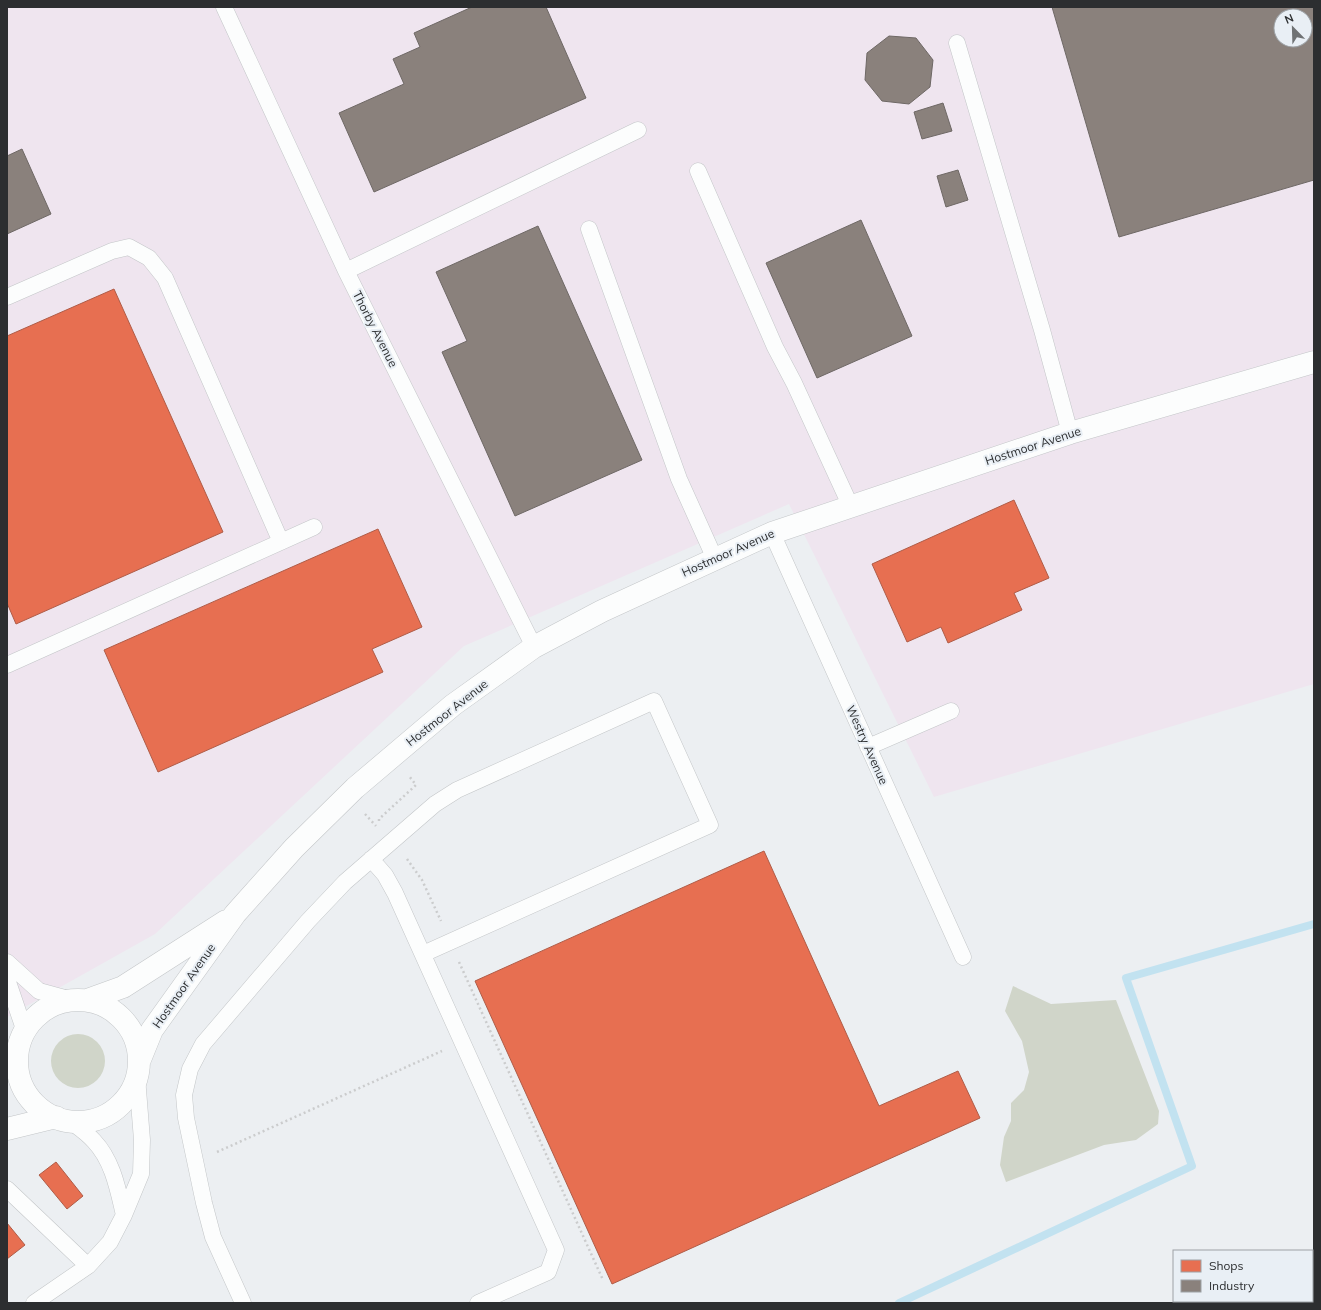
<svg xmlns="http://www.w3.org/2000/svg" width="1321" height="1310" viewBox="0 0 1321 1310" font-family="Mulish,sans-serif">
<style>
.industrial{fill:#efe5ef;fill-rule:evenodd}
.green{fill:#d0d5c9}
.shops{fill:#e76f51;stroke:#af5c47}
.industry{fill:#8a817c;stroke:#6e6865;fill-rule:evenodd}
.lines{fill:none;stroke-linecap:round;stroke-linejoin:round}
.stream{stroke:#c2e2f0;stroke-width:8}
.lane-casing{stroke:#c3c6c8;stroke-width:17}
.street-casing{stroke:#c3c6c8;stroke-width:23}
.path{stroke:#cbcccd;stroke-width:2.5;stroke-dasharray:2 3;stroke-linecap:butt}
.lane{stroke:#fcfdfd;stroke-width:16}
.street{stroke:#fcfdfd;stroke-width:22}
.labels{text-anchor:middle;stroke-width:4;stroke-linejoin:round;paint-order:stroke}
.street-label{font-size:12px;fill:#2c2e30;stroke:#e9eff5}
</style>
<rect width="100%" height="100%" fill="#eceff2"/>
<path class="industrial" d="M 7,7 L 1314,7 L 1314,684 L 934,797 L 789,504 L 464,646 L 155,934 L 7,1017 ZM 1281,16 L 1305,16 L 1305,40 L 1281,40 Z"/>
<path class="green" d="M 1013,986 L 1051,1004 L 1116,1000 L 1159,1111 L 1158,1124 L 1136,1140 L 1104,1145 L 1006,1182 L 1000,1165 L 1004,1137 L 1011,1121 L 1011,1103 L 1024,1090 L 1029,1072 L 1022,1041 L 1005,1011 Z
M51 1061a27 27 0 1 1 54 0a27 27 0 1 1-54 0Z"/>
<path class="shops" d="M 114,289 L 223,532 L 16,624 L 7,603 L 7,336 Z
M 1014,500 L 1049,578 L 1014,593 L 1022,610 L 948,643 L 941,627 L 907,642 L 872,564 Z
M 378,529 L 422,627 L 372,649 L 383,672 L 158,772 L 104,650 Z
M 764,851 L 879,1106 L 958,1071 L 980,1118 L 612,1284 L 475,981 Z
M 56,1162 L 83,1196 L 67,1209 L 39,1175 Z
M 7,1223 L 25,1245 L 7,1259 Z"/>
<path class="industry" d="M 472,7 L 546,7 L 586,98 L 374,192 L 339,113 L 404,84 L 393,59 L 420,47 L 414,33 Z
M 1052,7 L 1314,7 L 1314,180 L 1119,237 ZM 1281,16 L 1305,16 L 1305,40 L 1281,40 Z
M 889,36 L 916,38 L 933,60 L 930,87 L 909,104 L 882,101 L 865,80 L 867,53 Z
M 943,103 L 952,131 L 922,139 L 914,112 Z
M 22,149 L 51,214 L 7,234 L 7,156 Z
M 958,170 L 968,200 L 946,207 L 937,176 Z
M 861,220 L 912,336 L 817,378 L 766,263 Z
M 538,226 L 642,460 L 515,516 L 442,352 L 467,341 L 436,272 Z"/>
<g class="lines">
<path class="stream" d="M 899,1303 L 1192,1166 L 1126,978 L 1314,924"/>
<g class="lane-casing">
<path id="lane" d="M 224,7 L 346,271 L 534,647
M 957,43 L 1042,330 L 1070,433
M 698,171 L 775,347 L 794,383 L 851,507
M 589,229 L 679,479 L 715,559
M 346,271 L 638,130
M 7,297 L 112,251 L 129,247 L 149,258 L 165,278 L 281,542
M 772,533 L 963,957
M 7,665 L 314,527
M 868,747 L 951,711
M 371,859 L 385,875 L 395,893 L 556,1250 L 548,1272 L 478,1303
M 7,962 L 39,991 L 72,1000
M 7,979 L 25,1032
M 70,1121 C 78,1127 87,1133 94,1141 C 113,1161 118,1190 124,1215
M 7,1189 L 88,1266
M 34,1303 L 88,1266 L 110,1242 L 124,1215 L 141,1174 L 142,1140 L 137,1077
M 243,1303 L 213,1237 L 204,1203 L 186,1118 L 184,1095 L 190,1069 L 203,1044 L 308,921 L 345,882 L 435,804 L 457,790 L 654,701 L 710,825 L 423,954"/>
</g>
<g class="street-casing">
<path id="street" d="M 87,1000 L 123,987 L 226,921
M17 1061a61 61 0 1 1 122 0a61 61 0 1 1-122 0Z
M 139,1062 L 152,1030 L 235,914 L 294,848 L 355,788 L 453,705 L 534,647 L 602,611 L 772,533 L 1070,433 L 1314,362
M 7,1129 L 56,1117"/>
</g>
<path class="path" d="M 365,814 L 376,826
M 379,821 L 379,819 L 416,785 L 409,776
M 407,859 L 422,880 L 441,921
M 459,962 L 603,1280
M 217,1152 L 442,1051"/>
<use href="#lane" class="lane"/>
<use href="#street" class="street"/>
</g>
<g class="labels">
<g class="street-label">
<text transform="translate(375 329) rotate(63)" y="4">Thorby Avenue</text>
<text transform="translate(1033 446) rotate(-18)" y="4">Hostmoor Avenue</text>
<text transform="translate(728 553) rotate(-24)" y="4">Hostmoor Avenue</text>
<text transform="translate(447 713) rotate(-38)" y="4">Hostmoor Avenue</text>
<text transform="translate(867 745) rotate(66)" y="4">Westry Avenue</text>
<text transform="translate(184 986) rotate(-55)" y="4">Hostmoor Avenue</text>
</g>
</g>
<rect width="1321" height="1310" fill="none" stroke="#2c2e30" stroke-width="16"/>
<rect x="1173" y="1250" width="140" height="52" fill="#e9eff5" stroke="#9da2a6"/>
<rect x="1181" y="1260" width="20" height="12" fill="#e76f51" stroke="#9da2a6"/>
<text x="1209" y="1270" font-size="12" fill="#2c2e30">Shops</text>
<rect x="1181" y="1280" width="20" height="12" fill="#8a817c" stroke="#9da2a6"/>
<text x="1209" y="1290" font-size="12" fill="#2c2e30">Industry</text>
<g transform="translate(1293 28) rotate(337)"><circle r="19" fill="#e9eff5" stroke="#9da2a6"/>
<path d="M0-3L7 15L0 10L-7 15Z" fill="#6f7274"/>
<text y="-6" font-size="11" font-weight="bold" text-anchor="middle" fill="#2c2e30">N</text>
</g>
</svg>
